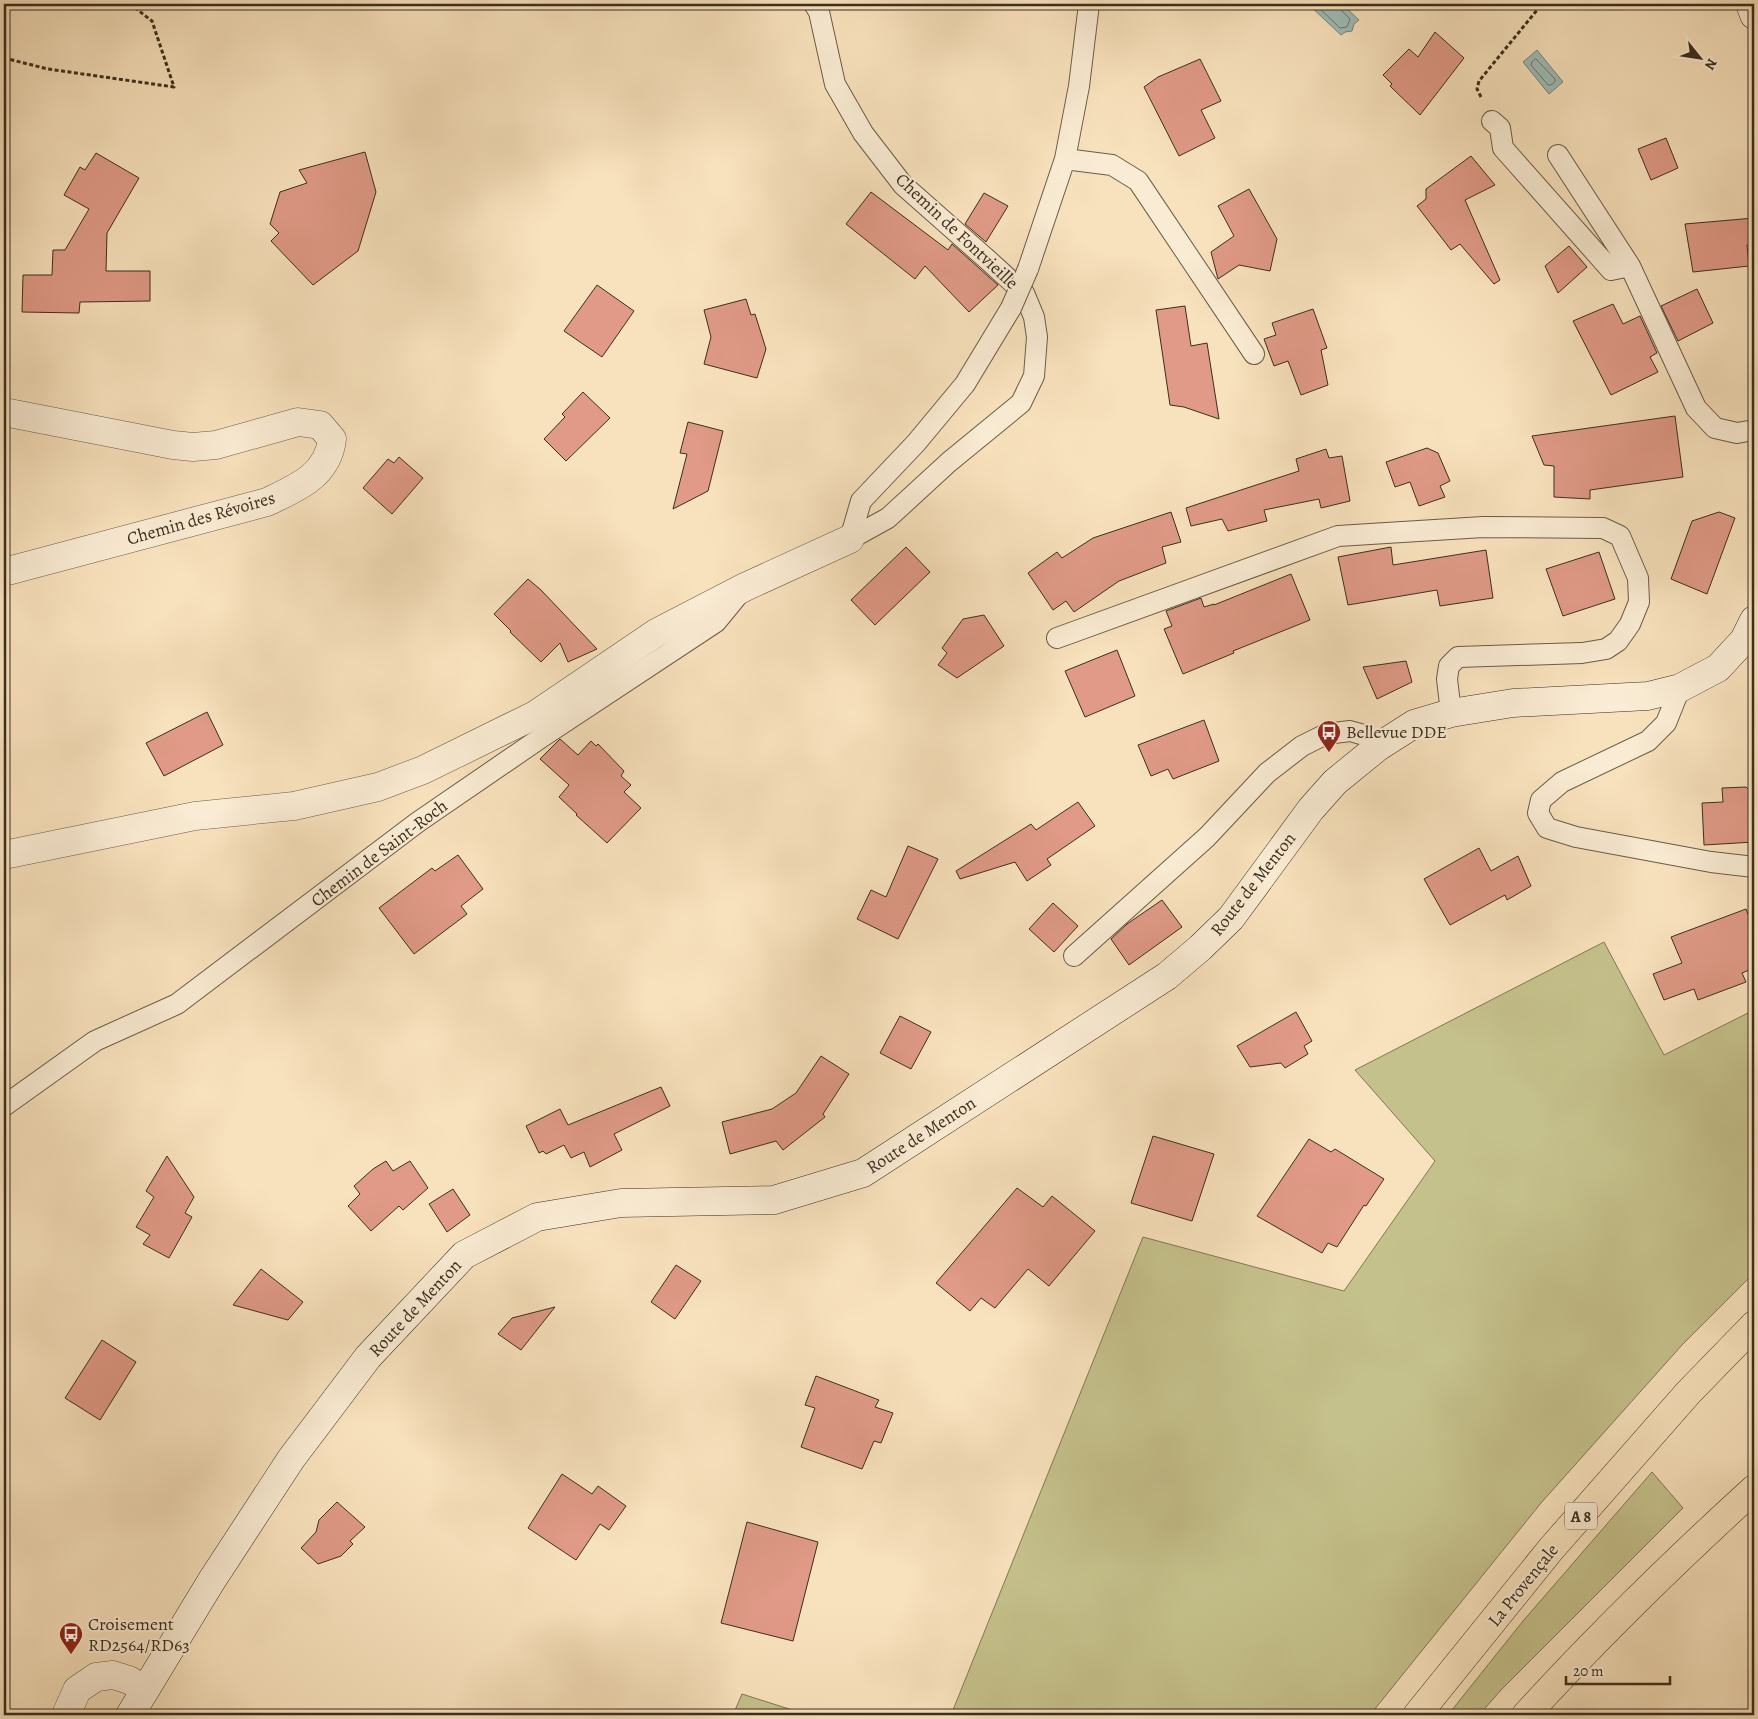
<svg xmlns="http://www.w3.org/2000/svg" width="1758" height="1719" viewBox="0 0 1758 1719" font-family="Alegreya,serif">
<style>
.green{fill:#c5c18c;stroke:#807855}
.water{fill:#9fbcb8;stroke:#77847a}
.lines{fill:none;stroke-linecap:round;stroke-linejoin:round}
.shore{stroke:#6d766b;stroke-width:1}
.building{fill:#e09a87;stroke:#3b2f1e}
.service-casing{stroke:#6a5c46;stroke-width:22}
.minor-casing{stroke:#6a5c46;stroke-width:29}
.tertiary-casing{stroke:#6a5c46;stroke-width:29}
.secondary-casing{stroke:#3b2f1e;stroke-width:29}
.motorway-casing{stroke:#3b2f1e;stroke-width:29}
.path{stroke:#3b2f1e;stroke-width:3;stroke-dasharray:4 2.5;stroke-linecap:butt}
.service{stroke:#faecd4;stroke-width:20}
.minor{stroke:#faecd4;stroke-width:28}
.tertiary{stroke:#faecd4;stroke-width:28}
.secondary{stroke:#faecd4;stroke-width:28}
.motorway{stroke:#f8e2bd;stroke-width:28}
.service-bridge-casing{stroke:#6a5c46;stroke-width:22;stroke-linecap:butt}
.service-bridge{stroke:#faecd4;stroke-width:20}
.labels{text-anchor:middle;stroke-width:4;stroke-linejoin:round;paint-order:stroke}
.shield{fill:#faecd4;stroke:#746855;stroke-width:1}
.shield-label{font-size:16px;font-weight:bold;fill:#3b2f1e}
.street-label{font-size:18px;fill:#3b2f1e;stroke:#faecd4}
.poi-label{font-size:18px;fill:#3b2f1e;stroke:#faecd4;text-anchor:start}
</style>
<rect width="100%" height="100%" fill="#f8e2bd"/>
<filter id="stains"><feTurbulence type="fractalNoise" baseFrequency=".004" numOctaves="4"/><feColorMatrix values="0 0 0 0 .2 0 0 0 0 .09 0 0 0 0 .02 0 0 0 .5 -.17"/></filter>
<radialGradient id="worn" r=".72"><stop offset=".6" stop-color="#630" stop-opacity="0"/><stop offset="1" stop-color="#630" stop-opacity=".3"/></radialGradient>
<path class="green" d="M 1604,942 L 1664,1055 L 1754,1010 L 1754,1273 L 1682,1345 L 1541,1503 L 1370,1715 L 951,1715 L 1143,1237 L 1344,1291 L 1435,1161 L 1355,1070 Z
M 1652,1472 L 1683,1508 L 1501,1690 L 1479,1715 L 1448,1715 L 1523,1621 Z
M 742,1694 L 808,1715 L 733,1715 Z"/>
<path class="water" d="M 1308,4 L 1342,4 L 1359,20 L 1354,24 L 1352,31 L 1345,32 L 1341,35 Z
M 1537,50 L 1563,82 L 1549,94 L 1523,62 Z"/>
<g class="lines">
<path class="shore" d="M 1315,4 L 1340,28 L 1347,27 L 1350,19 L 1340,9 L 1339,4
M 1536,59 L 1555,79 L 1555,82 L 1551,85 L 1548,85 L 1531,65 L 1532,62 Z"/>
</g>
<path class="building" d="M 1435,32 L 1464,58 L 1420,115 L 1390,86 L 1392,84 L 1383,75 L 1409,49 L 1418,57 Z
M 1200,59 L 1221,101 L 1201,110 L 1215,138 L 1179,156 L 1144,87 L 1158,77 Z
M 1666,138 L 1678,168 L 1651,180 L 1638,149 Z
M 365,152 L 376,192 L 358,251 L 313,285 L 271,241 L 279,233 L 270,224 L 280,192 L 307,183 L 299,170 Z
M 96,153 L 139,178 L 107,233 L 106,271 L 150,271 L 150,301 L 80,302 L 79,313 L 22,312 L 23,275 L 52,275 L 53,250 L 65,250 L 89,209 L 64,195 L 80,167 L 85,170 Z
M 1471,156 L 1495,185 L 1465,200 L 1500,280 L 1494,284 L 1460,244 L 1451,250 L 1417,206 L 1426,199 L 1426,189 Z
M 1249,189 L 1277,239 L 1270,271 L 1239,265 L 1218,279 L 1211,252 L 1234,236 L 1218,206 Z
M 871,192 L 948,250 L 952,244 L 998,285 L 969,312 L 925,266 L 915,279 L 846,224 Z
M 984,193 L 1008,206 L 986,242 L 965,224 Z
M 1754,218 L 1754,244 L 1747,245 L 1749,266 L 1693,272 L 1685,224 Z
M 1569,246 L 1587,267 L 1558,293 L 1545,266 Z
M 597,285 L 634,311 L 602,357 L 564,331 Z
M 1697,289 L 1713,323 L 1678,341 L 1661,306 Z
M 746,299 L 751,315 L 755,314 L 766,349 L 757,378 L 704,364 L 711,337 L 704,310 Z
M 1613,304 L 1623,324 L 1640,316 L 1657,353 L 1650,357 L 1658,372 L 1611,395 L 1573,321 Z
M 1185,306 L 1191,346 L 1207,343 L 1219,419 L 1184,407 L 1170,405 L 1156,310 Z
M 1313,309 L 1327,348 L 1321,350 L 1328,385 L 1301,395 L 1288,361 L 1274,366 L 1264,339 L 1276,335 L 1272,323 Z
M 583,392 L 610,418 L 566,461 L 544,439 L 565,417 L 562,414 Z
M 1675,416 L 1683,477 L 1590,490 L 1590,499 L 1554,497 L 1554,466 L 1544,465 L 1532,436 Z
M 688,422 L 723,431 L 708,491 L 673,509 L 687,454 L 680,453 Z
M 1427,448 L 1438,453 L 1450,481 L 1440,486 L 1445,497 L 1419,506 L 1410,482 L 1395,487 L 1386,462 Z
M 1326,449 L 1329,458 L 1342,456 L 1350,501 L 1321,508 L 1319,499 L 1264,510 L 1267,521 L 1228,531 L 1222,519 L 1191,526 L 1186,508 L 1299,471 L 1296,459 Z
M 399,457 L 423,478 L 392,514 L 363,488 L 388,459 L 394,463 Z
M 1171,512 L 1181,542 L 1162,547 L 1166,563 L 1119,581 L 1074,612 L 1066,601 L 1053,610 L 1028,573 L 1057,552 L 1062,558 L 1093,538 Z
M 1719,512 L 1735,518 L 1707,594 L 1671,579 L 1692,521 Z
M 906,547 L 930,572 L 875,625 L 851,600 Z
M 1391,547 L 1393,565 L 1486,550 L 1493,598 L 1440,606 L 1437,590 L 1348,605 L 1338,557 Z
M 1599,552 L 1615,599 L 1563,616 L 1546,569 Z
M 1291,574 L 1310,620 L 1233,651 L 1234,653 L 1183,674 L 1164,629 L 1172,626 L 1166,611 L 1201,598 L 1204,607 L 1214,604 L 1214,605 Z
M 528,579 L 541,590 L 597,649 L 568,662 L 560,643 L 541,662 L 510,632 L 511,631 L 494,614 Z
M 984,615 L 1004,646 L 957,678 L 938,665 L 947,653 L 942,648 L 963,619 Z
M 1117,650 L 1135,696 L 1085,717 L 1065,671 Z
M 1406,661 L 1412,682 L 1377,699 L 1363,667 Z
M 207,712 L 223,745 L 164,776 L 146,743 Z
M 1204,720 L 1219,761 L 1173,779 L 1168,769 L 1151,776 L 1138,745 Z
M 560,739 L 578,755 L 591,741 L 596,746 L 598,744 L 624,771 L 621,776 L 631,785 L 624,792 L 641,808 L 607,843 L 576,815 L 577,814 L 559,797 L 569,785 L 540,759 Z
M 1746,787 L 1754,795 L 1754,842 L 1704,845 L 1702,803 L 1723,802 L 1722,788 Z
M 1078,802 L 1095,826 L 1047,859 L 1051,865 L 1027,881 L 1015,862 L 960,879 L 956,871 L 1031,824 L 1036,830 Z
M 908,846 L 938,859 L 898,939 L 857,919 L 871,890 L 886,897 Z
M 1479,848 L 1491,871 L 1518,856 L 1531,886 L 1507,900 L 1505,895 L 1450,925 L 1424,879 Z
M 458,855 L 483,889 L 461,906 L 467,914 L 414,954 L 379,908 L 432,868 L 435,871 Z
M 1162,900 L 1182,927 L 1129,965 L 1111,939 L 1127,924 Z
M 1053,903 L 1078,926 L 1054,952 L 1029,929 Z
M 1746,909 L 1754,930 L 1754,968 L 1742,973 L 1746,982 L 1698,1000 L 1694,989 L 1664,1000 L 1653,974 L 1682,963 L 1671,937 Z
M 1296,1012 L 1312,1041 L 1304,1046 L 1308,1054 L 1285,1068 L 1281,1063 L 1250,1067 L 1237,1046 Z
M 900,1016 L 931,1032 L 911,1069 L 880,1053 Z
M 821,1056 L 849,1074 L 823,1114 L 825,1117 L 783,1150 L 776,1141 L 730,1154 L 722,1122 L 772,1109 L 796,1093 Z
M 661,1087 L 670,1106 L 614,1134 L 622,1150 L 590,1167 L 584,1152 L 571,1158 L 564,1145 L 546,1154 L 543,1151 L 539,1153 L 526,1126 L 560,1109 L 568,1125 Z
M 1153,1136 L 1214,1154 L 1192,1221 L 1131,1203 Z
M 1309,1139 L 1331,1152 L 1335,1149 L 1384,1179 L 1366,1206 L 1364,1205 L 1337,1247 L 1328,1243 L 1322,1253 L 1257,1216 Z
M 167,1156 L 194,1197 L 185,1213 L 192,1217 L 169,1258 L 143,1244 L 150,1235 L 136,1227 L 154,1197 L 146,1191 Z
M 386,1161 L 393,1171 L 410,1161 L 428,1188 L 403,1210 L 399,1206 L 371,1231 L 348,1206 L 360,1194 L 354,1186 L 373,1169 Z
M 1017,1188 L 1043,1207 L 1052,1196 L 1095,1231 L 1049,1286 L 1028,1269 L 995,1308 L 981,1298 L 970,1311 L 936,1283 Z
M 453,1189 L 470,1215 L 447,1232 L 429,1204 Z
M 676,1265 L 701,1281 L 675,1319 L 651,1302 Z
M 261,1269 L 303,1302 L 288,1320 L 233,1305 Z
M 555,1307 L 521,1350 L 498,1334 L 512,1318 Z
M 102,1340 L 136,1362 L 100,1420 L 65,1398 Z
M 816,1376 L 879,1400 L 875,1407 L 893,1413 L 881,1443 L 874,1441 L 862,1469 L 801,1447 L 815,1408 L 805,1405 Z
M 562,1474 L 592,1494 L 598,1486 L 626,1506 L 609,1530 L 600,1524 L 576,1560 L 528,1528 Z
M 337,1502 L 365,1527 L 350,1541 L 353,1544 L 341,1556 L 318,1564 L 301,1548 L 316,1532 L 319,1520 Z
M 747,1522 L 818,1542 L 793,1641 L 721,1623 Z"/>
<g class="lines">
<g class="service-casing">
<path id="service" d="M 814,4 L 819,12 L 835,84 L 863,133 L 903,185 L 989,261 L 1024,293 L 1034,317 L 1037,337 L 1034,376 L 1021,403 L 949,462 L 888,518 L 850,539
M 1492,121 L 1500,128 L 1503,148 L 1611,270 L 1630,266
M 1558,155 L 1630,266 L 1696,408 L 1715,428 L 1737,433 L 1754,430
M 1065,159 L 1112,165 L 1138,181 L 1254,354
M 1028,269 L 1065,159 L 1079,86 L 1089,4
M 850,539 L 861,501 L 916,443 L 965,384 L 1011,308
M 1057,638 L 1338,536 L 1483,527 L 1603,528 L 1620,536 L 1638,578 L 1639,602 L 1630,624 L 1618,641 L 1606,649 L 1582,653 L 1458,657 L 1449,666 L 1447,679 L 1451,713
M 1680,688 L 1666,723 L 1648,741 L 1562,782 L 1541,800 L 1538,813 L 1547,828 L 1576,837 L 1711,862 L 1754,867
M 1074,956 L 1207,837 L 1267,773 L 1302,746 L 1326,734 L 1350,731 L 1364,735 L 1378,747
M 4,1106 L 95,1041 L 177,1004 L 418,822 L 542,737 L 716,622 L 739,594"/>
</g>
<g class="minor-casing">
<path id="minor" d="M 4,412 L 173,445 L 193,447 L 216,445 L 298,422 L 320,425 L 332,439 C 328,476 296,488 267,502 L 4,572
M 4,855 L 195,816 L 294,806 L 378,787 L 423,770 L 535,715 L 656,633 L 745,587 L 850,539"/>
</g>
<g class="tertiary-casing">
<path id="tertiary" d="M 66,1715 L 77,1690 L 96,1677 L 113,1675 L 129,1680 L 145,1690"/>
</g>
<g class="secondary-casing">
<path id="secondary" d="M 1750,4 L 1754,15
M 130,1715 L 212,1580 L 291,1459 L 368,1357 L 464,1255 L 537,1217 L 621,1203 L 774,1200 L 863,1173 L 1167,976 L 1200,948 L 1231,918 L 1311,809 L 1335,782 L 1378,747 L 1414,724 L 1451,713 L 1513,703 L 1648,696 L 1680,688 L 1718,668 L 1744,640 L 1754,620"/>
</g>
<g class="motorway-casing">
<path id="motorway" d="M 1417,1715 L 1551,1549 L 1688,1393 L 1754,1325
M 1526,1715 C 1598,1636 1675,1561 1754,1489"/>
</g>
<path class="path" d="M 4,58 L 48,69 L 174,87 L 152,21 L 130,4
M 1481,97 L 1477,89 L 1479,81 L 1542,4"/>
<use href="#service" class="service"/>
<use href="#minor" class="minor"/>
<use href="#tertiary" class="tertiary"/>
<use href="#secondary" class="secondary"/>
<use href="#motorway" class="motorway"/>
<g class="service-bridge-casing">
<path id="service-bridge" d="M 1011,308 L 1028,269"/>
</g>
<use href="#service-bridge" class="service-bridge"/>
</g>
<defs>
<g id="bus-pin" transform="scale(1.25)"><path d="M0 17L-7.5 6A9.5 9.5 0 1 1 7.5 6Z" fill="#8f2418" stroke="#faecd4"/><path d="M-5-6H5V4H4V6H2V4H-2V6H-4V4H-5ZM-3.5-4V0h7V-4ZM-3.5 1.2v1.5H-2V1.2ZM2 1.2v1.5H3.5V1.2Z" fill="#fff"/></g>
</defs>
<g fill-rule="evenodd">
<use href="#bus-pin" x="1329" y="732"/>
<use href="#bus-pin" x="71" y="1634"/>
</g>
<g class="labels">
<rect class="shield" x="1565" y="1502.5" width="32" height="27" rx="4"/>
<g class="shield-label">
<text x="1581" y="1522">A 8</text>
</g>
<g class="street-label">
<text transform="translate(957 231) rotate(43)" y="6">Chemin de Fontvieille</text>
<text transform="translate(201 518) rotate(-16)" y="6">Chemin des Révoires</text>
<text transform="translate(379 853) rotate(-37)" y="6">Chemin de Saint-Roch</text>
<text transform="translate(1253 884) rotate(-52)" y="6">Route de Menton</text>
<text transform="translate(921 1135) rotate(-33)" y="6">Route de Menton</text>
<text transform="translate(415 1308) rotate(-47)" y="6">Route de Menton</text>
<text transform="translate(1523 1585) rotate(-51)" y="6">La Provençale</text>
</g>
<g class="poi-label">
<text x="1346" y="738">Bellevue DDE</text>
<text x="88" y="1630">Croisement<tspan x="88" dy="21">RD2564/RD63</tspan></text>
</g>
</g>
<rect width="1758" height="1719" fill="none" stroke="#f8e2bd" stroke-width="20"/>
<rect x="5" y="5" width="1748" height="1709" fill="none" stroke="#3b2f1e" stroke-width="2.5"/>
<rect x="10" y="10" width="1738" height="1699" fill="none" stroke="#3b2f1e"/>
<g transform="translate(1700 58) rotate(120)" stroke="#faecd4" stroke-width="4" paint-order="stroke">
<path d="M0-4L9 19L0 12L-9 19Z" fill="#3b2f1e"/>
<text y="-8" font-size="14" font-weight="bold" text-anchor="middle" fill="#3b2f1e">N</text>
</g>
<path d="M1566 1676v8h104v-8" fill="none" stroke="#3b2f1e" stroke-width="2.5"/>
<text x="1573" y="1676" font-size="15" fill="#3b2f1e" stroke="#faecd4" stroke-width="4" paint-order="stroke">20 m</text>
<rect width="100%" height="100%" filter="url(#stains)"/>
<rect width="100%" height="100%" fill="url(#worn)"/>
</svg>
